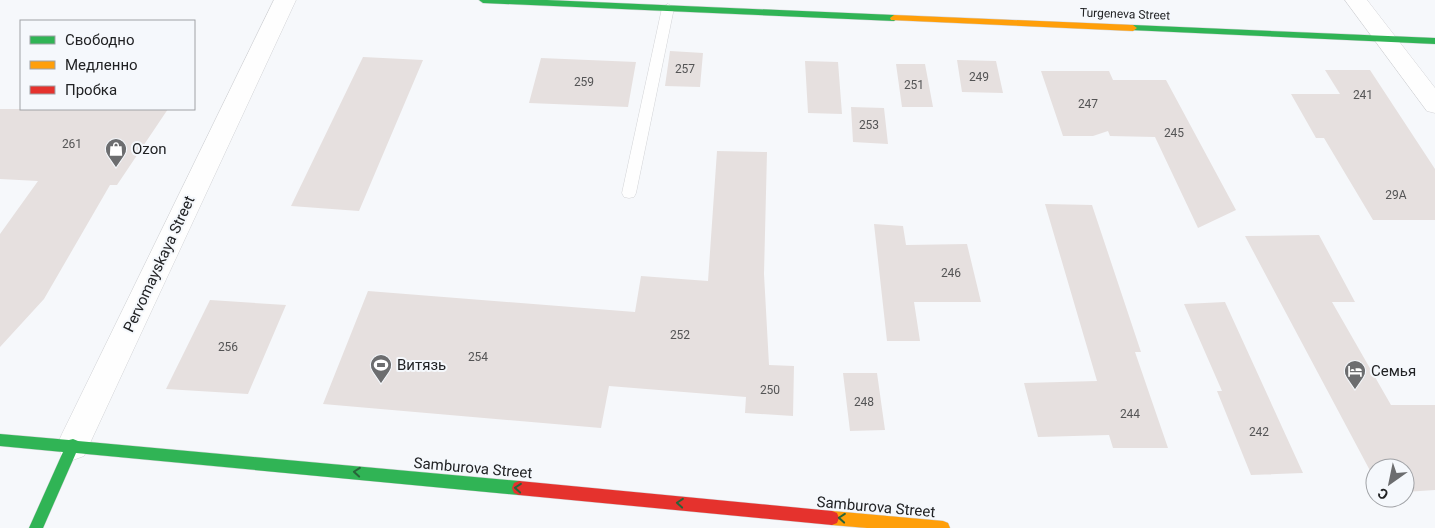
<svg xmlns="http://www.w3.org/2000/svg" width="1435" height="528" viewBox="0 0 1435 528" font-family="Roboto,sans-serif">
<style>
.building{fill:#e6e0df}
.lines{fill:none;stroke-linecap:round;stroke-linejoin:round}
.lane-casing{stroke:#d3d4d7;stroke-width:1}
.street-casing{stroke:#d3d4d7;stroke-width:1}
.fast-casing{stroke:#d3d4d7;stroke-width:1}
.slow-casing{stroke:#d3d4d7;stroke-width:1}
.jam-casing{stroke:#d3d4d7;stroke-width:1}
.lane{fill:#fefefe;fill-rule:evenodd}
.street{fill:#fefefe;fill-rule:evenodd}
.fast{fill:#30b455;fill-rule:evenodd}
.slow{fill:#ff9f0a;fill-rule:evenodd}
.jam{fill:#e5322d;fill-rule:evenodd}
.oneway{stroke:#28643a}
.labels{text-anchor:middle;stroke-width:4;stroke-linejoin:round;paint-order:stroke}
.far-street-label{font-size:12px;fill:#212224;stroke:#f5f8fc}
.number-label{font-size:12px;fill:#545455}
.poi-label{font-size:15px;fill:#212224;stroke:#f5f8fc;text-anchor:start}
.street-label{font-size:15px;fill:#212224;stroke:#f5f8fc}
</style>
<rect width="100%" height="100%" fill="#f6f8fb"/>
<path class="building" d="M 670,51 L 703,53 L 700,87 L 665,86 Z
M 363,57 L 423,60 L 359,211 L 291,206 Z
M 541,58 L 636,62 L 628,107 L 529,103 Z
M 957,60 L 996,61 L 1003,93 L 962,92 Z
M 805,61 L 838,62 L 842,114 L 808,113 Z
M 896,64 L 925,64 L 933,107 L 902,107 Z
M 1325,70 L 1370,70 L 1435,169 L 1435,220 L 1373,220 L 1324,138 L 1316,138 L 1291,94 L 1340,94 Z
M 1041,71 L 1109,71 L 1113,80 L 1166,80 L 1236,210 L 1198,228 L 1155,137 L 1110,136 L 1108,131 L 1093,136 L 1063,136 Z
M 851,107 L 884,108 L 888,144 L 853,142 Z
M 0,109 L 168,109 L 117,185 L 110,185 L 44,299 L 0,347 L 0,234 L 38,181 L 0,179 Z
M 717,151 L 767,152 L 764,274 L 769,365 L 794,366 L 793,416 L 745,413 L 746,397 L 609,386 L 601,428 L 323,404 L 368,291 L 635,312 L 641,276 L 708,281 Z
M 1045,204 L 1092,205 L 1141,352 L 1135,352 L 1168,448 L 1113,448 L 1109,435 L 1038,437 L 1024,383 L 1097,381 Z
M 874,224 L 903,226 L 906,245 L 967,244 L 981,302 L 914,302 L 920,341 L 887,341 Z
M 1319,235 L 1355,302 L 1332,302 L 1391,405 L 1435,405 L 1435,490 L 1405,492 L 1405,468 L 1375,468 L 1375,480 L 1245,236 Z
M 210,300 L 286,305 L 248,394 L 166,389 Z
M 1225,302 L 1303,473 L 1251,475 L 1217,391 L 1222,391 L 1184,304 Z
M 843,373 L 877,373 L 885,430 L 850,431 Z"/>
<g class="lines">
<g class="lane-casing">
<path id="lane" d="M 668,4 L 674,8 L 636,193 L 634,197 L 629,198 L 624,197 L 622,193 L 662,8 Z"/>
</g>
<g class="street-casing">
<path id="street" d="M 274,0 L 296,0 L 84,456 L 73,460 L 62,456 L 57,445 L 62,434 Z
M 1345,0 L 1367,0 L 1435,88 L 1435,113 L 1427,111 Z"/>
</g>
<g class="fast-casing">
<path id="fast" d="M 479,0 L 547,0 L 894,15 L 898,18 L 894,21 L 483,3 Z
M 1133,25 L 1435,38 L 1435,44 L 1130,30 L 1130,26 Z
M 0,434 L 69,440 L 73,439 L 78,441 L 519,481 L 524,483 L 526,488 L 524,493 L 519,495 L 76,453 L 43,528 L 29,528 L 63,452 L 0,446 Z"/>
</g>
<g class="slow-casing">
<path id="slow" d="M 894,15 L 1133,25 L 1137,28 L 1133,31 L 891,20 L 890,18 Z
M 832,511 L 943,521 L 948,523 L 950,528 L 867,528 L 832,525 L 827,523 L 825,518 L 827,513 Z"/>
</g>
<g class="jam-casing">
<path id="jam" d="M 519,481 L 832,511 L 837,513 L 839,518 L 837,523 L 832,525 L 519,495 L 514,493 L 512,488 L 514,483 Z"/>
</g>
<use href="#lane" class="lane"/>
<use href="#street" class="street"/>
<use href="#fast" class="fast"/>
<use href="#slow" class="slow"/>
<use href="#jam" class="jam"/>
</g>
<defs><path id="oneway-chevron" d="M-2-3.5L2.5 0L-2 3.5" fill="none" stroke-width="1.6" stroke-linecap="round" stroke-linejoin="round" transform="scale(1.25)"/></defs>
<g class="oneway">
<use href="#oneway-chevron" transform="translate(357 472) rotate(-175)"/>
<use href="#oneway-chevron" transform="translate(518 488) rotate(-175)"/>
<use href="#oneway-chevron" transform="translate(680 503) rotate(-175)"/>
<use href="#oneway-chevron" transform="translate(842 518) rotate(-175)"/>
</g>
<defs>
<g id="shop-pin" transform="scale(1.125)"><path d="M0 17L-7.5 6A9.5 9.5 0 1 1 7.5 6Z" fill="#6c6d6f" stroke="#f5f8fc"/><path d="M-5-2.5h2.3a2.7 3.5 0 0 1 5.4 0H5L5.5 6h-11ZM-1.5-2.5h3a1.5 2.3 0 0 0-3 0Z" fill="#fff"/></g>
<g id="stadium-pin" transform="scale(1.125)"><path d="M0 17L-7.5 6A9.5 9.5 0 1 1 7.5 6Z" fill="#6c6d6f" stroke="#f5f8fc"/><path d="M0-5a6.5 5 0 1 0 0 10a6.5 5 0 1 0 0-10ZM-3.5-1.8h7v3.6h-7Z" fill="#fff"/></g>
<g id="hotel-pin" transform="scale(1.125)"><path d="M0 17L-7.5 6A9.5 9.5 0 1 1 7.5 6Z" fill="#6c6d6f" stroke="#f5f8fc"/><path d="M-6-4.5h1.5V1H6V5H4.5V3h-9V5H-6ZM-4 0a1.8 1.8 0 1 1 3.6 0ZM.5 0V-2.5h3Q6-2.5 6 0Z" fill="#fff"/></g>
</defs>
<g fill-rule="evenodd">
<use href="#shop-pin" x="116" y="149"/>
<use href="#stadium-pin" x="381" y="365"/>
<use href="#hotel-pin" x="1355" y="371"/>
</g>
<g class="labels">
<g class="far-street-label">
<text transform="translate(1125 14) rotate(2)" y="4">Turgeneva Street</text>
</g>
<g class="number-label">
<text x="685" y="73">257</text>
<text x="979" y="81">249</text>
<text x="584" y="86">259</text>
<text x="914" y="89">251</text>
<text x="1363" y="99">241</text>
<text x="1088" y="108">247</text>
<text x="869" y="129">253</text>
<text x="1174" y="137">245</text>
<text x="72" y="148">261</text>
<text x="1396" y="199">29А</text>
<text x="951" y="277">246</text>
<text x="680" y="339">252</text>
<text x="228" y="351">256</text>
<text x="478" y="361">254</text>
<text x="770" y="394">250</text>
<text x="864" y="406">248</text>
<text x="1130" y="418">244</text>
<text x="1259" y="436">242</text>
</g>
<g class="poi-label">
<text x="132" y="154">Ozon</text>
<text x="397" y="370">Витязь</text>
<text x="1371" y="376">Семья</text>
</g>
<g class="street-label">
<text transform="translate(159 264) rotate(-65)" y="5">Pervomayskaya Street</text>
<text transform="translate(473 468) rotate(5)" y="5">Samburova Street</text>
<text transform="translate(876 507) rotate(5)" y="5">Samburova Street</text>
</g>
</g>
<rect x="20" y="20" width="175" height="90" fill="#f5f8fc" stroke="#a0a2a6"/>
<rect x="30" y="36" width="25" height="8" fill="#30b455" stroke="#a0a2a6"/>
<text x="65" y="45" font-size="15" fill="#212224">Свободно</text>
<rect x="30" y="61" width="25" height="8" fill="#ff9f0a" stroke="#a0a2a6"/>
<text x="65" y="70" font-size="15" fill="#212224">Медленно</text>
<rect x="30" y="86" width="25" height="8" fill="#e5322d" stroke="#a0a2a6"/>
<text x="65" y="95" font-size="15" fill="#212224">Пробка</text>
<g transform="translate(1390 483) rotate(213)"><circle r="24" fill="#f5f8fc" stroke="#a0a2a6"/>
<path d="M0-4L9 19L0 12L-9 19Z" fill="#6c6d6f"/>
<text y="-8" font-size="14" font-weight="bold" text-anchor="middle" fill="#212224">С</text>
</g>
</svg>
